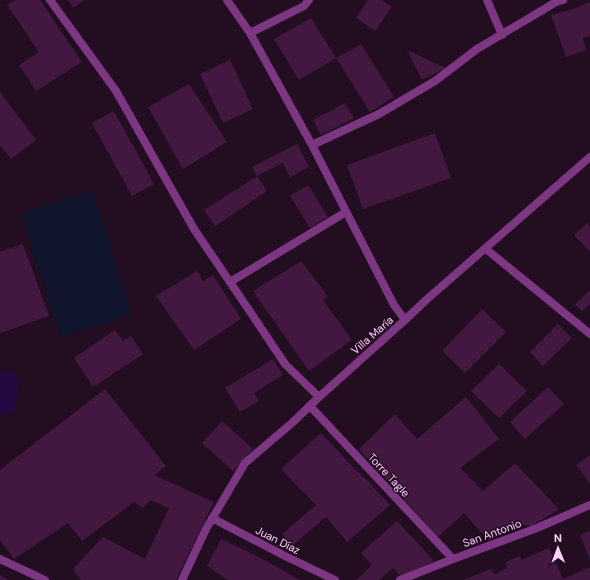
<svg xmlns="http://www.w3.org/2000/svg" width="590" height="580" viewBox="0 0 590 580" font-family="'DM Sans',sans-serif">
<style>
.green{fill:#10142c}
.water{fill:#240840}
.building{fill:#431840}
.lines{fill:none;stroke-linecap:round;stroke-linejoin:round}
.service{stroke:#7c3682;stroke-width:8}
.minor{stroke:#7c3682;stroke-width:8}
.labels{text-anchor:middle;stroke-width:3;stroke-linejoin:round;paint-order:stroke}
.street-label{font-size:11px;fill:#feceff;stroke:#220d21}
</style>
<rect width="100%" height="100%" fill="#220d21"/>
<path class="green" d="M 92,190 L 132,314 L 61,337 L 21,213 Z"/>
<path class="water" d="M 6,370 C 7,370 13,371 13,371 C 20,375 19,395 15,401 C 20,411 9,416 0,414 L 0,373 Z"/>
<path class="building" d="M 15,0 L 40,0 L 82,62 L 36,91 L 19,65 L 39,52 L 7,5 Z
M 68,0 L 84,0 L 73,8 Z
M 368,0 L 381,0 L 392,7 L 375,31 L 356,18 Z
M 590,2 L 590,36 L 583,38 L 586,50 L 566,57 L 551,15 L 573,9 Z
M 311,18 L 336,58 L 299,80 L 274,39 Z
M 361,44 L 394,97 L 370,112 L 336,58 Z
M 407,50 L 446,68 L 422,80 Z
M 230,60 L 253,109 L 223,123 L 200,74 Z
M 189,84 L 227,142 L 183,169 L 148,107 Z
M 0,92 L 36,140 L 11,159 L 0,145 Z
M 345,103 L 354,118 L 321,135 L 313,120 Z
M 114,111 L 154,184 L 132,196 L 92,123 Z
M 435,133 L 451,178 L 363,209 L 347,165 Z
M 297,144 L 309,167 L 290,177 L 283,163 L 257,176 L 252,167 Z
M 257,176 L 267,191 L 215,226 L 204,210 Z
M 308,185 L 328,217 L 310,228 L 290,196 Z
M 587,223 L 590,227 L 590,252 L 574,235 Z
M 23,244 L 49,316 L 0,333 L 0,252 Z
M 301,261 L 328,297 L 323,300 L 352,340 L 309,371 L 253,291 Z
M 197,271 L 203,281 L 213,275 L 241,319 L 194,350 L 156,296 Z
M 590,290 L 590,304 L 582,311 L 575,304 Z
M 482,309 L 506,332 L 465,373 L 442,351 Z
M 558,324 L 572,338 L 543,366 L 530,352 Z
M 115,330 L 123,341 L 131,336 L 143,354 L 93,387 L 74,358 Z
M 273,359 L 283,375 L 254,393 L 259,401 L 240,412 L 225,388 Z
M 499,364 L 527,391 L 499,418 L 471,391 Z
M 548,387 L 564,404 L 525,439 L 510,422 Z
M 105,389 L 166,466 L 154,475 L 214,502 L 176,580 L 81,580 L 73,569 L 103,537 L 145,559 L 169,508 L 150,500 L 143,508 L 134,502 L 82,541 L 68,523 L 14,559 L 0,540 L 0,470 Z
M 466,397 L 499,439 L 460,468 L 483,491 L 515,463 L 559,509 L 532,526 L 523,525 L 489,541 L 464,513 L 438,537 L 359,449 L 395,414 L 417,439 Z
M 222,421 L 253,449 L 233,471 L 202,443 Z
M 321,433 L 355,469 L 368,481 L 390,505 L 347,542 L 326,517 L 292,546 L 282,534 L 316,505 L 281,469 Z
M 590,455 L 590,484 L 576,465 Z
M 397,521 L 434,561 L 401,576 L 393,568 L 379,580 L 356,580 L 372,565 L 361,553 Z
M 590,531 L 590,560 L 580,535 Z
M 221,539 L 259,557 L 300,580 L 228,580 L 207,566 Z
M 549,548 L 563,579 L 590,567 L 590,580 L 463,580 L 491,569 L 495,574 L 507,568 L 505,562 L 520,556 L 521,560 Z
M 0,575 L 9,580 L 0,580 Z"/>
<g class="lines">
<path class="service" d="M 487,0 L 502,35
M 312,145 L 379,114 L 435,81 L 477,49 L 556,2 L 563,0
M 230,282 L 346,212"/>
<path class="minor" d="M 50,0 L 116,91 L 194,229 L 251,313 L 285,364 L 319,397
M 250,33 L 304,6 L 309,0
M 486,249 L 590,334
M 405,320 L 426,300 L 590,157
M 310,406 L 453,559
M 212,518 L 285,556 L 335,580
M 0,559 L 45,580
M 182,580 L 206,529 L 245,463 L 292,423 L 319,397 L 405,320 L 394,305 L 312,145 L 250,33 L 227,0
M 400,580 L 453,559 L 537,528 L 590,505"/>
</g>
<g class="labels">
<g class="street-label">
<text transform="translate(372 335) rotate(-41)" y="4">Villa María</text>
<text transform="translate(389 475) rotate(47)" y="4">Torre Tagle</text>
<text transform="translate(492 533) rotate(-20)" y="4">San Antonio</text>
<text transform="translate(278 540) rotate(27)" y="4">Juan Díaz</text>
</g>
</g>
<g transform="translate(558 548) rotate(359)" stroke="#220d21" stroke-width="3" paint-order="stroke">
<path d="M0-3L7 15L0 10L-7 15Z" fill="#feceff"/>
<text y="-6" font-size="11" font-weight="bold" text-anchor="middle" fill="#feceff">N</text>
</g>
</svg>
